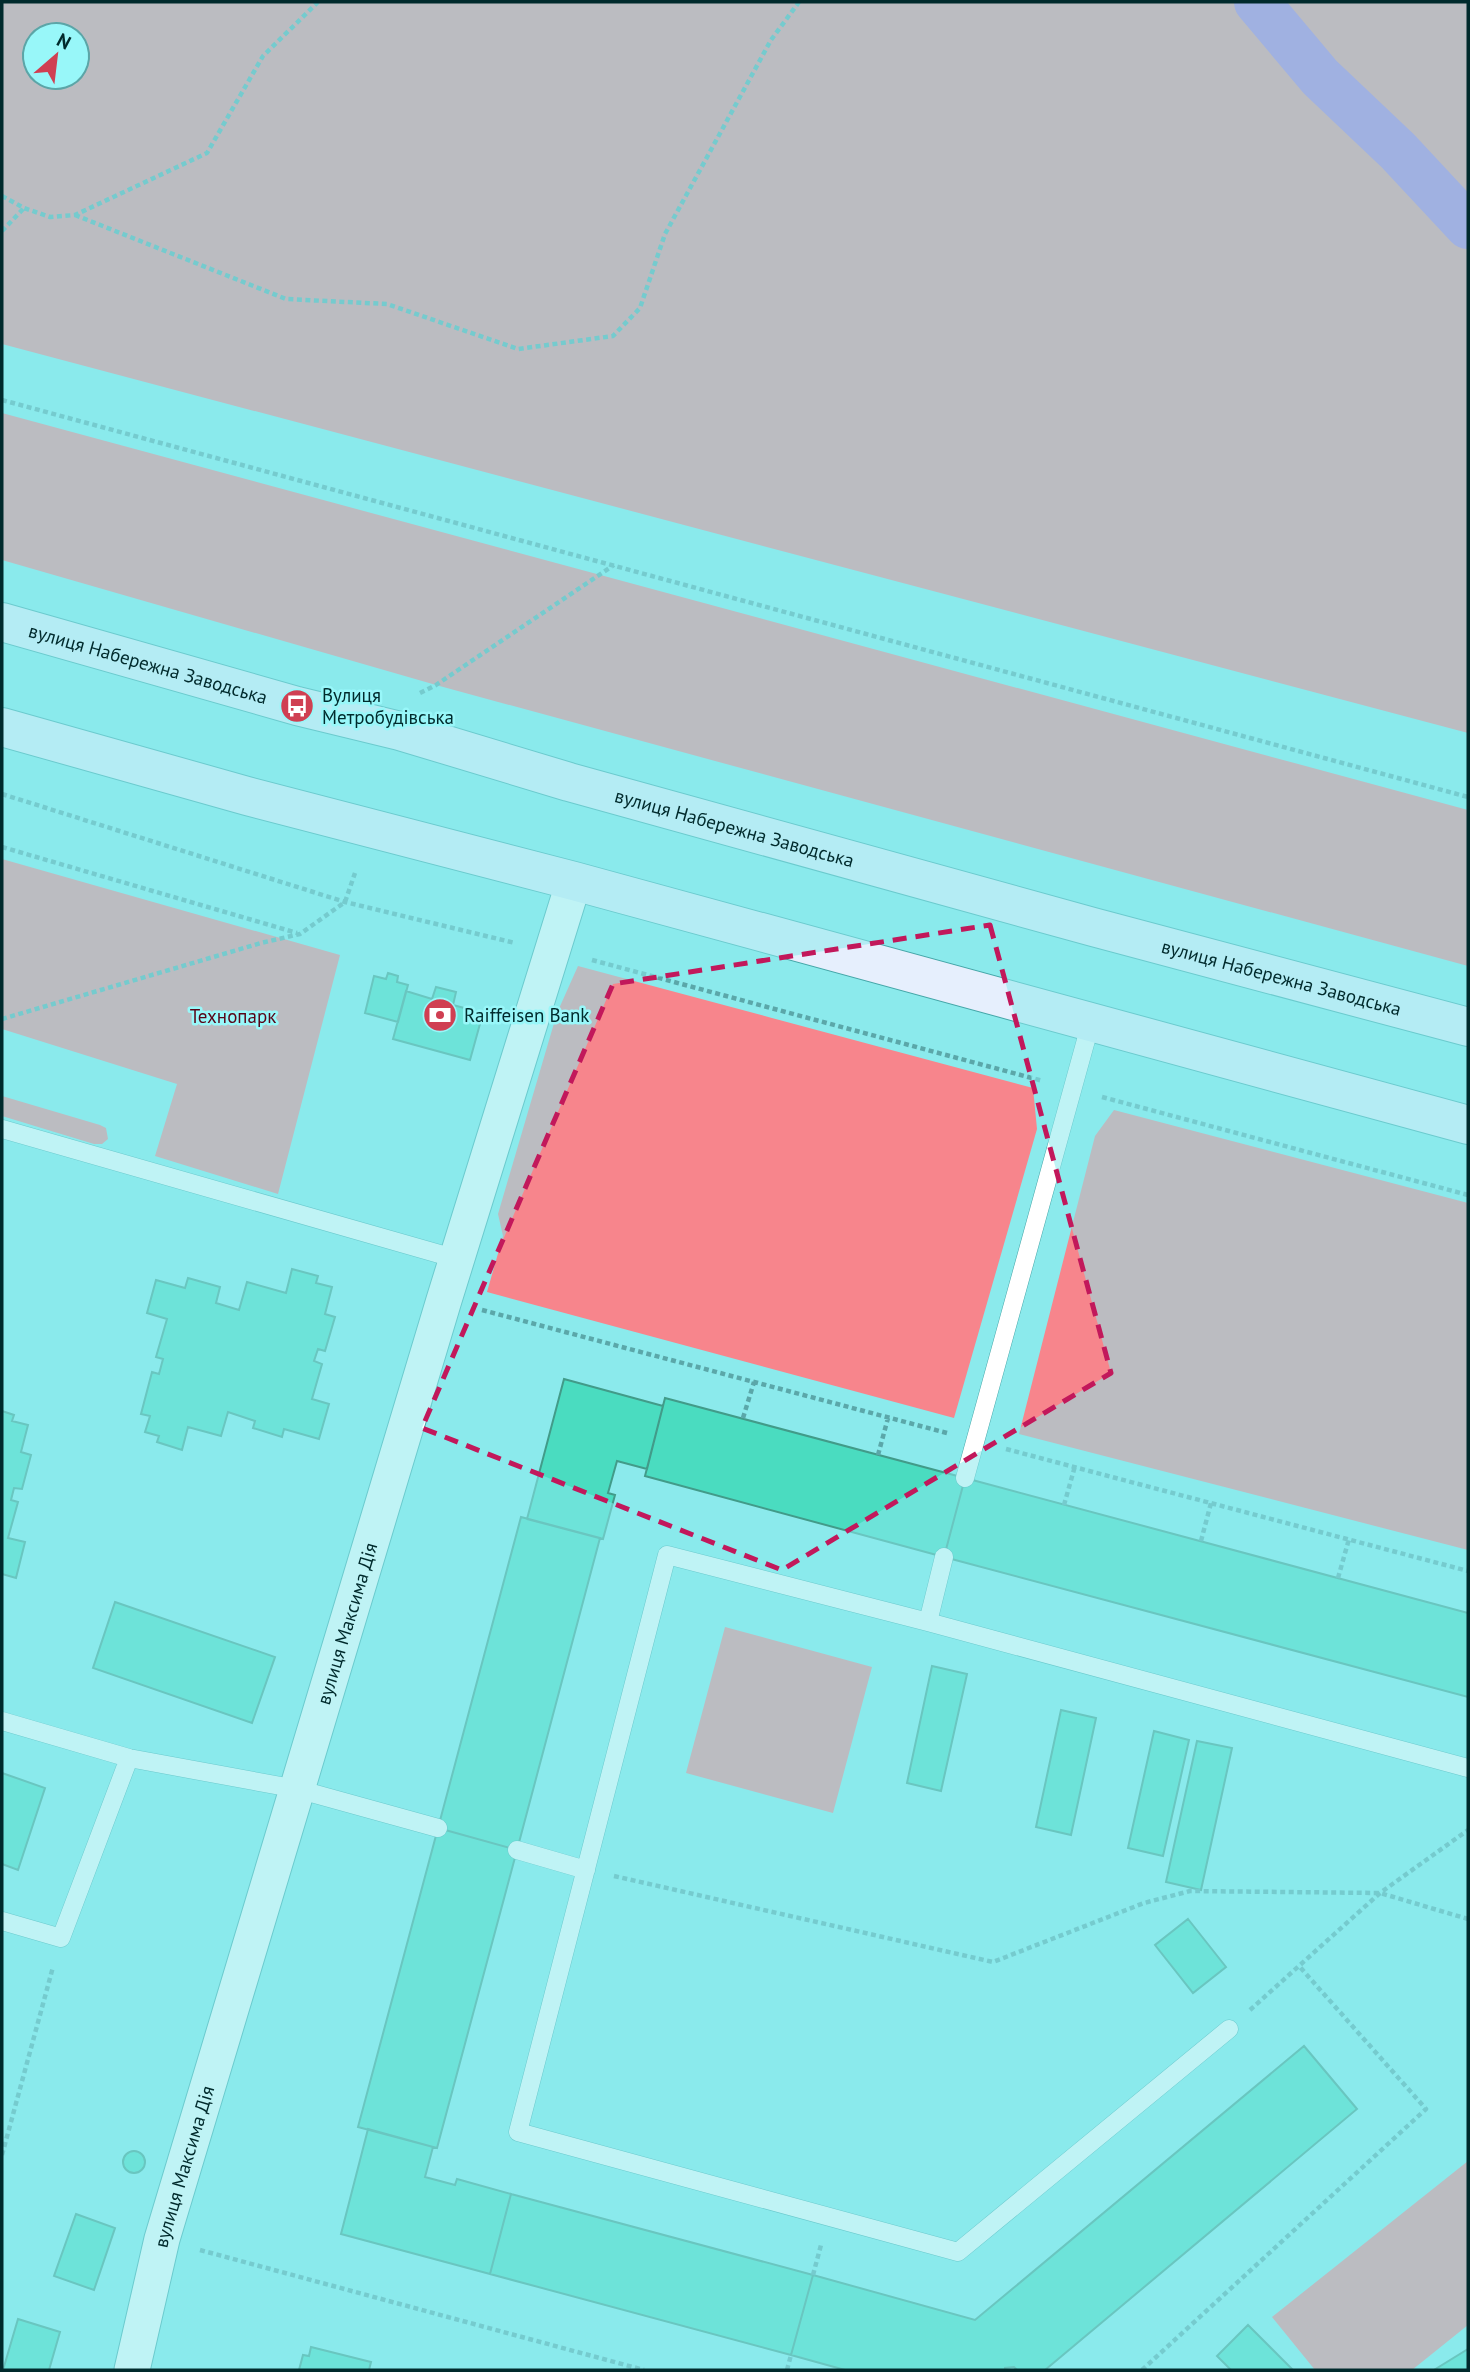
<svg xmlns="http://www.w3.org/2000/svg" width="1470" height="2372" viewBox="0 0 1470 2372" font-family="'PT Sans',sans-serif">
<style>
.green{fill:#f7858c;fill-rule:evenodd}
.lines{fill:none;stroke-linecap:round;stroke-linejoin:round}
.canal{stroke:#ba6ed2;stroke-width:46}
.building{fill:#4adcc0;stroke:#429b89;stroke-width:2}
.lane-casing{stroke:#45a6a8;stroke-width:19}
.street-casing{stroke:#45a6a8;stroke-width:37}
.secondary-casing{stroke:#45a6a8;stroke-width:40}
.path{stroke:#5ba7a9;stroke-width:4.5;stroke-dasharray:5 3.5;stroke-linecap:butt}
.lane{stroke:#fff;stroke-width:18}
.street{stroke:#fff;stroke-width:35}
.secondary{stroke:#e6effd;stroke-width:38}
.marked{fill:none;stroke:#c2185b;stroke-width:5;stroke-dasharray:14 9;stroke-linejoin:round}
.labels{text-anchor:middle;stroke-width:5;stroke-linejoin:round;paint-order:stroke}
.street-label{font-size:19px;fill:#002a2c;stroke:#98f7f9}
.poi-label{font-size:19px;fill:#002a2c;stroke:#98f7f9;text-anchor:start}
.park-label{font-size:19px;fill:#590316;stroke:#98f7f9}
</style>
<rect width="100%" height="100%" fill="#8beaec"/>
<path class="green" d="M 2,2 L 1468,2 L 1468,733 L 2,344 ZM 77,35 L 77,77 L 35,77 L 35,35 Z
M 2,413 L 1468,810 L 1468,966 L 436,685 L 2,560 Z
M 2,859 L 340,955 L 278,1194 L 155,1156 L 177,1084 L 2,1029 Z
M 578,966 L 1033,1088 L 1037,1129 L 954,1418 L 487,1292 L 503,1236 L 498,1214 L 557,1013 Z
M 2,1096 L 100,1125 L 106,1128 L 108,1139 L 102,1144 L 94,1144 L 2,1116 Z
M 1114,1110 L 1468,1203 L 1468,1550 L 1019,1434 L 1095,1136 Z
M 725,1627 L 872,1667 L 833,1813 L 686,1773 Z
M 1468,2161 L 1468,2325 L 1412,2370 L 1315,2370 L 1272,2317 Z"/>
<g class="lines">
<path class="canal" d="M 1257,2 L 1320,77 L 1398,151 L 1468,226"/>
</g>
<path class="building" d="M 388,973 L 398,976 L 397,982 L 408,985 L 398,1022 L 365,1013 L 374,976 L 386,979 Z
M 436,987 L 456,992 L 453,1005 L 483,1013 L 470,1060 L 393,1039 L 406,991 L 432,999 Z
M 292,1269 L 318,1276 L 316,1283 L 332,1287 L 325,1314 L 335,1317 L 325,1351 L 318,1349 L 314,1361 L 322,1364 L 312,1399 L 329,1404 L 319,1439 L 284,1429 L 282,1437 L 253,1428 L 255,1421 L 228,1412 L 221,1436 L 188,1427 L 182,1450 L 157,1442 L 159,1436 L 145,1432 L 150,1416 L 141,1414 L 152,1372 L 159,1374 L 163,1359 L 156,1357 L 167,1319 L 147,1313 L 156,1280 L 185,1288 L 188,1278 L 220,1287 L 216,1303 L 239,1310 L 247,1282 L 286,1293 Z
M 564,1379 L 663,1406 L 647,1469 L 617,1461 L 608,1493 L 615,1495 L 603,1539 L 527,1519 Z
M 665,1398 L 965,1478 L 944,1557 L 645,1476 Z
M 2,1411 L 14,1415 L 12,1421 L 28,1425 L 21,1452 L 31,1455 L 22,1489 L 14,1488 L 11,1500 L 18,1502 L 8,1538 L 25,1542 L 16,1578 L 2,1574 Z
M 965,1478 L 1468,1613 L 1468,1697 L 944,1557 Z
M 521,1517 L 600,1538 L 517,1850 L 438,1828 Z
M 115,1602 L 275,1657 L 252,1723 L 93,1668 Z
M 932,1666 L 967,1674 L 941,1791 L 907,1783 Z
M 1061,1710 L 1096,1718 L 1071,1835 L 1036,1827 Z
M 1154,1731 L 1189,1740 L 1163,1856 L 1128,1848 Z
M 1197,1741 L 1232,1748 L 1201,1890 L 1166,1882 Z
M 2,1773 L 45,1788 L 18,1870 L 2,1864 Z
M 438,1828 L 517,1850 L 437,2148 L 358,2127 Z
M 1188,1919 L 1226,1967 L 1193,1993 L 1155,1945 Z
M 1304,2046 L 1357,2109 L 1045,2370 L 1017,2370 L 1014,2367 L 1005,2368 L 1005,2370 L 845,2370 L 791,2355 L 813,2275 L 975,2320 Z
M 368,2129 L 433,2147 L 425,2177 L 455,2185 L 457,2179 L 511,2194 L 490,2274 L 341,2234 Z
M123 2162a11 11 0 1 1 22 0a11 11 0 1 1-22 0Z
M 511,2194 L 813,2275 L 791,2355 L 490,2274 Z
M 76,2214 L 115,2228 L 94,2290 L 54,2276 Z
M 18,2319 L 60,2332 L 49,2370 L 3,2370 Z
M 1248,2325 L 1293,2370 L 1231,2370 L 1217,2356 Z
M 311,2347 L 371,2362 L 369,2370 L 299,2370 L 303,2355 L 309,2356 Z
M 1468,2349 L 1468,2370 L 1434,2370 Z"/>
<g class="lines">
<g class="lane-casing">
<path id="lane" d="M 2,1129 L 457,1259
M 965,1478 L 1091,1022
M 928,1622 L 944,1557
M 2,1721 L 129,1758
M 517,1850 L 586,1870
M 2,1921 L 61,1938 L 129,1758 L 297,1789 L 438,1828
M 1229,2029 L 958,2252 L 518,2132 L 667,1555 L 928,1622 L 1468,1768"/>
</g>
<g class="street-casing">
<g id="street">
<path id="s1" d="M 132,2370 L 162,2239 L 444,1300 L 574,881"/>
</g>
</g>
<g class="secondary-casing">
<g id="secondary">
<path id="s2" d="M 2,622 L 297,706 L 400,731 L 569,782 L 1093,927 L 1468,1027"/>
<path d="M 2,727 L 247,796 L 574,881 L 1468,1125"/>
</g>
</g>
<path class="path" d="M 2,196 L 24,208 L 50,217 L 75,215 L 207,153 L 263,56 L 318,2
M 75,215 L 286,299 L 387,304 L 518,349 L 613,336 L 640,308 L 665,234 L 771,40 L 799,2
M 2,231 L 24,208
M 2,400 L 1468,797
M 420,693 L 436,685 L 614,565
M 2,794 L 345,902 L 515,943
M 2,847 L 297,933
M 592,960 L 1043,1081
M 2,1019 L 261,943 L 300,934 L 345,902 L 355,873
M 1102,1097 L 1468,1195
M 482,1310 L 947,1433
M 743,1418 L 754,1382
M 1006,1449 L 1468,1571
M 878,1455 L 888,1418
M 1064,1505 L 1075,1466
M 1201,1541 L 1211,1503
M 1338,1578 L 1349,1539
M 614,1876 L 993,1962 L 1144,1903 L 1190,1891 L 1380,1893 L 1468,1919
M 1250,2010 L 1380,1893 L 1468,1830
M 2,2155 L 53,1967
M 200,2250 L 644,2370
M 813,2275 L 821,2245
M 787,2370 L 791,2355
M 1142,2370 L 1426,2109 L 1299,1966"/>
<use href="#lane" class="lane"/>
<use href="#street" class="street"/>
<use href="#secondary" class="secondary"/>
</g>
<path d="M0 0H1470V2372H0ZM 990,925 L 1111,1373 L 782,1570 L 422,1428 L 613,984 Z" fill="#8beaec" fill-opacity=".55" fill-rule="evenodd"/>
<path class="marked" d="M 990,925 L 1111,1373 L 782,1570 L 422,1428 L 613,984 Z"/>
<defs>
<g id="bus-disc" transform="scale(1.75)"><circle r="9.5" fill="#d03f52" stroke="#98f7f9"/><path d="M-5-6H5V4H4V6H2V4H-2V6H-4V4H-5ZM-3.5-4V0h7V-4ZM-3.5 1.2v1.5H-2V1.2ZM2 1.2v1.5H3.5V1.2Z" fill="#fff"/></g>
<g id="bank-disc" transform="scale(1.75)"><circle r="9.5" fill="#d03f52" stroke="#98f7f9"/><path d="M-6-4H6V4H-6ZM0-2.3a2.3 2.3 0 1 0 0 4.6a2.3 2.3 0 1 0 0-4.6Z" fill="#fff"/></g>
</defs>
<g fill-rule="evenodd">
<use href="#bus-disc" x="297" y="706"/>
<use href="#bank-disc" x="440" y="1015"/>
</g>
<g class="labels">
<g class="street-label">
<text dy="7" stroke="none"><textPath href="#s2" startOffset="152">вулиця Набережна Заводська</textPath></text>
<text dy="7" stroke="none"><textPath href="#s2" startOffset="761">вулиця Набережна Заводська</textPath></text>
<text dy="7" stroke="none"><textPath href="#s2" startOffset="1328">вулиця Набережна Заводська</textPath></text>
<text dy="7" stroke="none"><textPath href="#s1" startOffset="777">вулиця Максима Дія</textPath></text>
<text dy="7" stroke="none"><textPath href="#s1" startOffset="210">вулиця Максима Дія</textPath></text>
</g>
<g class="poi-label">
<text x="322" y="702">Вулиця<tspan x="322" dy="22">Метробудівська</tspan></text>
<text x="464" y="1022">Raiffeisen Bank</text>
</g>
<g class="park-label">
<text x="233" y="1023">Технопарк</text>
</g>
</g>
<rect width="1470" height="2372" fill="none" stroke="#002a2c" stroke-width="7"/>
<g transform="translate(56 56) rotate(28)"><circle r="33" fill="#98f7f9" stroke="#5ba5a7" stroke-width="2"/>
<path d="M0-5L12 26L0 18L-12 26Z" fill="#d03f52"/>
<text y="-10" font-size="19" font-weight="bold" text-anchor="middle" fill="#002a2c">N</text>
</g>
</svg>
